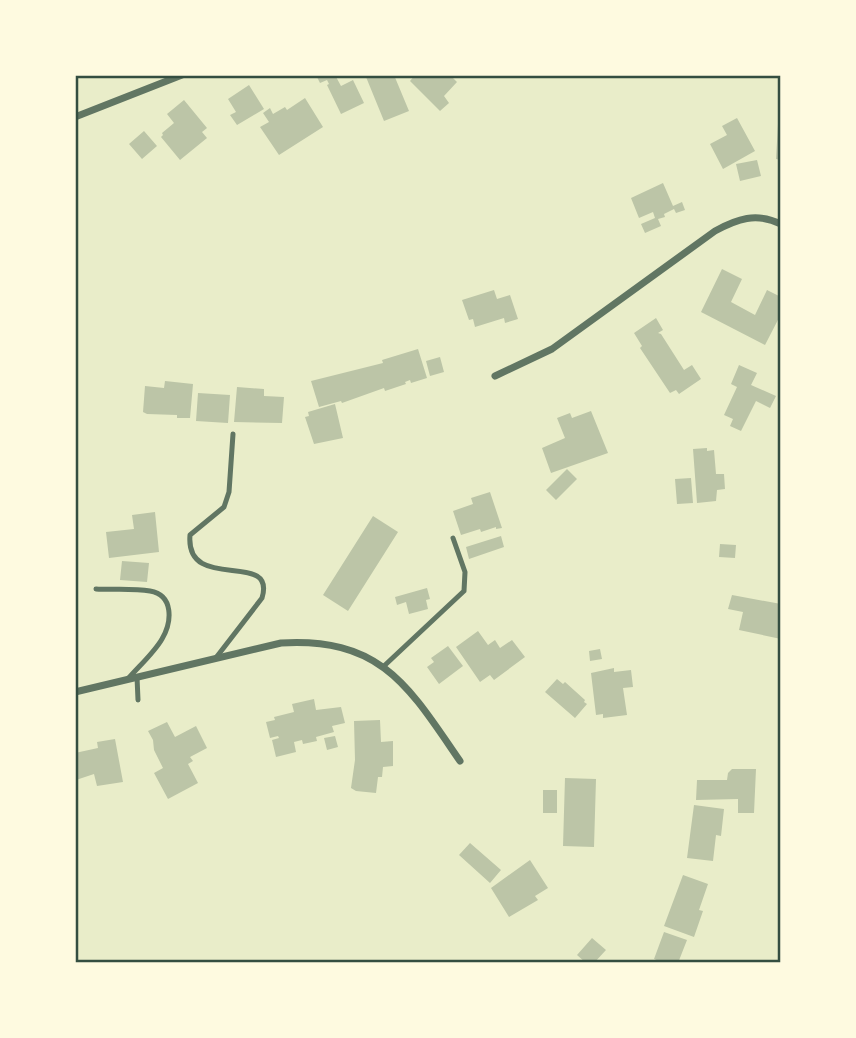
<svg xmlns="http://www.w3.org/2000/svg" width="856" height="1038" viewBox="0 0 856 1038" font-family="'Space Grotesk',sans-serif">
<style>
.building{fill:#bcc5a7}
.lines{fill:none;stroke-linecap:round;stroke-linejoin:round}
.service{stroke:#617663;stroke-width:5}
.minor{stroke:#617663;stroke-width:7}
.neatline{fill:none;stroke:#344e41;stroke-width:2.5}
</style>
<rect width="100%" height="100%" fill="#e9edc9"/>
<path class="building" d="M 316,75 L 335,75 L 341,86 L 353,80 L 364,103 L 341,114 L 327,85 L 329,84 L 327,80 L 320,83 Z
M 362,75 L 394,75 L 409,111 L 384,121 L 366,77 L 363,78 Z
M 415,75 L 450,75 L 457,82 L 444,96 L 449,103 L 440,111 L 410,81 Z
M 778,76 L 781,76 L 781,121 L 778,121 Z
M 249,85 L 264,109 L 237,125 L 230,115 L 236,112 L 228,99 Z
M 305,98 L 323,127 L 279,155 L 260,127 L 269,122 L 263,113 L 270,108 L 273,114 L 285,107 L 287,110 Z
M 184,100 L 207,128 L 202,132 L 207,138 L 180,160 L 161,137 L 163,135 L 162,133 L 174,123 L 167,114 Z
M 737,118 L 755,151 L 723,169 L 710,144 L 727,135 L 722,126 Z
M 778,124 L 781,125 L 781,160 L 776,159 Z
M 144,131 L 157,146 L 142,159 L 129,144 Z
M 757,160 L 761,176 L 740,181 L 736,164 Z
M 663,183 L 673,206 L 682,202 L 685,210 L 676,213 L 674,209 L 664,214 L 665,217 L 658,219 L 661,226 L 645,233 L 641,224 L 655,218 L 653,212 L 639,218 L 631,198 Z
M 722,269 L 742,279 L 731,302 L 755,315 L 767,290 L 781,297 L 781,314 L 765,345 L 701,312 Z
M 494,290 L 497,299 L 510,295 L 518,319 L 505,323 L 504,318 L 475,327 L 473,319 L 469,320 L 462,300 Z
M 656,318 L 663,330 L 658,333 L 661,334 L 684,370 L 692,365 L 701,379 L 679,394 L 676,390 L 670,393 L 640,348 L 642,346 L 634,333 Z
M 418,349 L 427,378 L 411,383 L 410,380 L 405,382 L 406,384 L 385,391 L 384,388 L 342,403 L 341,401 L 319,407 L 311,381 L 383,363 L 382,360 Z
M 440,357 L 444,372 L 430,376 L 426,361 Z
M 739,365 L 757,373 L 751,385 L 776,396 L 770,408 L 756,401 L 741,431 L 730,426 L 733,419 L 724,415 L 737,387 L 731,384 Z
M 165,381 L 193,384 L 190,418 L 177,418 L 177,415 L 147,414 L 143,412 L 145,386 L 164,388 Z
M 237,387 L 264,389 L 264,396 L 284,397 L 282,423 L 234,422 Z
M 198,393 L 230,395 L 228,423 L 196,421 Z
M 335,404 L 343,438 L 314,444 L 305,417 L 309,416 L 308,412 Z
M 591,411 L 608,453 L 551,473 L 542,448 L 565,438 L 557,418 L 570,413 L 572,418 Z
M 707,448 L 707,451 L 714,450 L 716,474 L 724,474 L 725,489 L 717,490 L 716,501 L 697,503 L 693,449 Z
M 567,469 L 577,479 L 556,500 L 546,490 Z
M 691,478 L 693,503 L 677,504 L 675,479 Z
M 490,492 L 502,528 L 496,529 L 496,527 L 481,532 L 480,529 L 461,535 L 453,511 L 473,504 L 471,498 Z
M 155,512 L 159,552 L 109,558 L 106,532 L 134,529 L 132,515 Z
M 373,516 L 398,532 L 348,611 L 323,595 Z
M 501,536 L 504,547 L 469,559 L 466,547 Z
M 720,544 L 736,545 L 735,558 L 719,557 Z
M 122,561 L 149,563 L 147,582 L 120,580 Z
M 427,588 L 430,599 L 426,600 L 428,609 L 409,614 L 406,602 L 397,605 L 395,597 Z
M 732,595 L 781,604 L 781,639 L 739,630 L 743,612 L 728,609 Z
M 478,631 L 488,645 L 495,640 L 500,648 L 512,640 L 525,657 L 494,680 L 490,675 L 480,682 L 456,647 Z
M 448,646 L 463,666 L 439,684 L 427,667 L 434,662 L 431,658 Z
M 600,649 L 602,659 L 590,661 L 589,651 Z
M 614,668 L 614,672 L 631,670 L 633,687 L 623,688 L 627,715 L 603,718 L 603,714 L 596,715 L 591,673 Z
M 557,679 L 563,684 L 565,682 L 585,700 L 584,702 L 587,704 L 575,718 L 545,692 Z
M 314,699 L 316,710 L 341,707 L 345,723 L 332,726 L 334,732 L 316,737 L 317,741 L 303,744 L 302,740 L 294,742 L 296,752 L 276,757 L 272,740 L 279,738 L 278,736 L 270,738 L 266,722 L 275,720 L 274,717 L 294,712 L 292,704 Z
M 380,720 L 381,742 L 393,741 L 393,766 L 383,767 L 382,777 L 378,777 L 376,793 L 356,791 L 351,788 L 355,760 L 354,721 Z
M 167,722 L 175,737 L 196,726 L 207,748 L 190,757 L 193,761 L 188,764 L 198,783 L 168,799 L 154,773 L 163,768 L 154,750 L 153,740 L 148,731 Z
M 335,736 L 338,747 L 327,750 L 324,738 Z
M 115,739 L 123,782 L 97,786 L 94,774 L 76,780 L 75,753 L 98,748 L 97,742 Z
M 732,769 L 756,769 L 754,813 L 738,813 L 738,799 L 696,800 L 697,780 L 727,780 L 728,773 Z
M 565,778 L 596,779 L 594,847 L 563,846 Z
M 543,790 L 557,790 L 557,813 L 543,813 Z
M 694,805 L 724,809 L 721,836 L 716,835 L 713,861 L 687,858 Z
M 470,843 L 501,870 L 490,883 L 459,855 Z
M 530,860 L 548,888 L 535,896 L 538,900 L 509,917 L 491,888 Z
M 683,875 L 708,884 L 699,910 L 703,911 L 694,937 L 664,926 Z
M 664,932 L 687,940 L 678,963 L 664,963 L 654,959 Z
M 592,938 L 606,950 L 594,963 L 586,963 L 577,955 Z"/>
<g class="lines">
<path class="service" d="M 96,589 C 113,590 133,588 150,591 C 174,595 172,622 162,639 C 154,653 138,667 127,680
M 215,659 L 262,598 C 277,549 185,594 190,535 L 224,507 L 229,492 L 233,434
M 384,666 L 464,591 L 465,572 L 453,538
M 137,677 L 138,700"/>
<path class="minor" d="M 75,117 L 182,75
M 495,376 L 552,349 L 715,231 C 737,219 756,212 781,224
M 75,692 L 281,643 C 382,637 409,687 460,761"/>
</g>
<rect width="856" height="1038" fill="none" stroke="#fefae0" stroke-width="154"/>
<rect x="77" y="77" width="702" height="884" class="neatline"/>
</svg>
